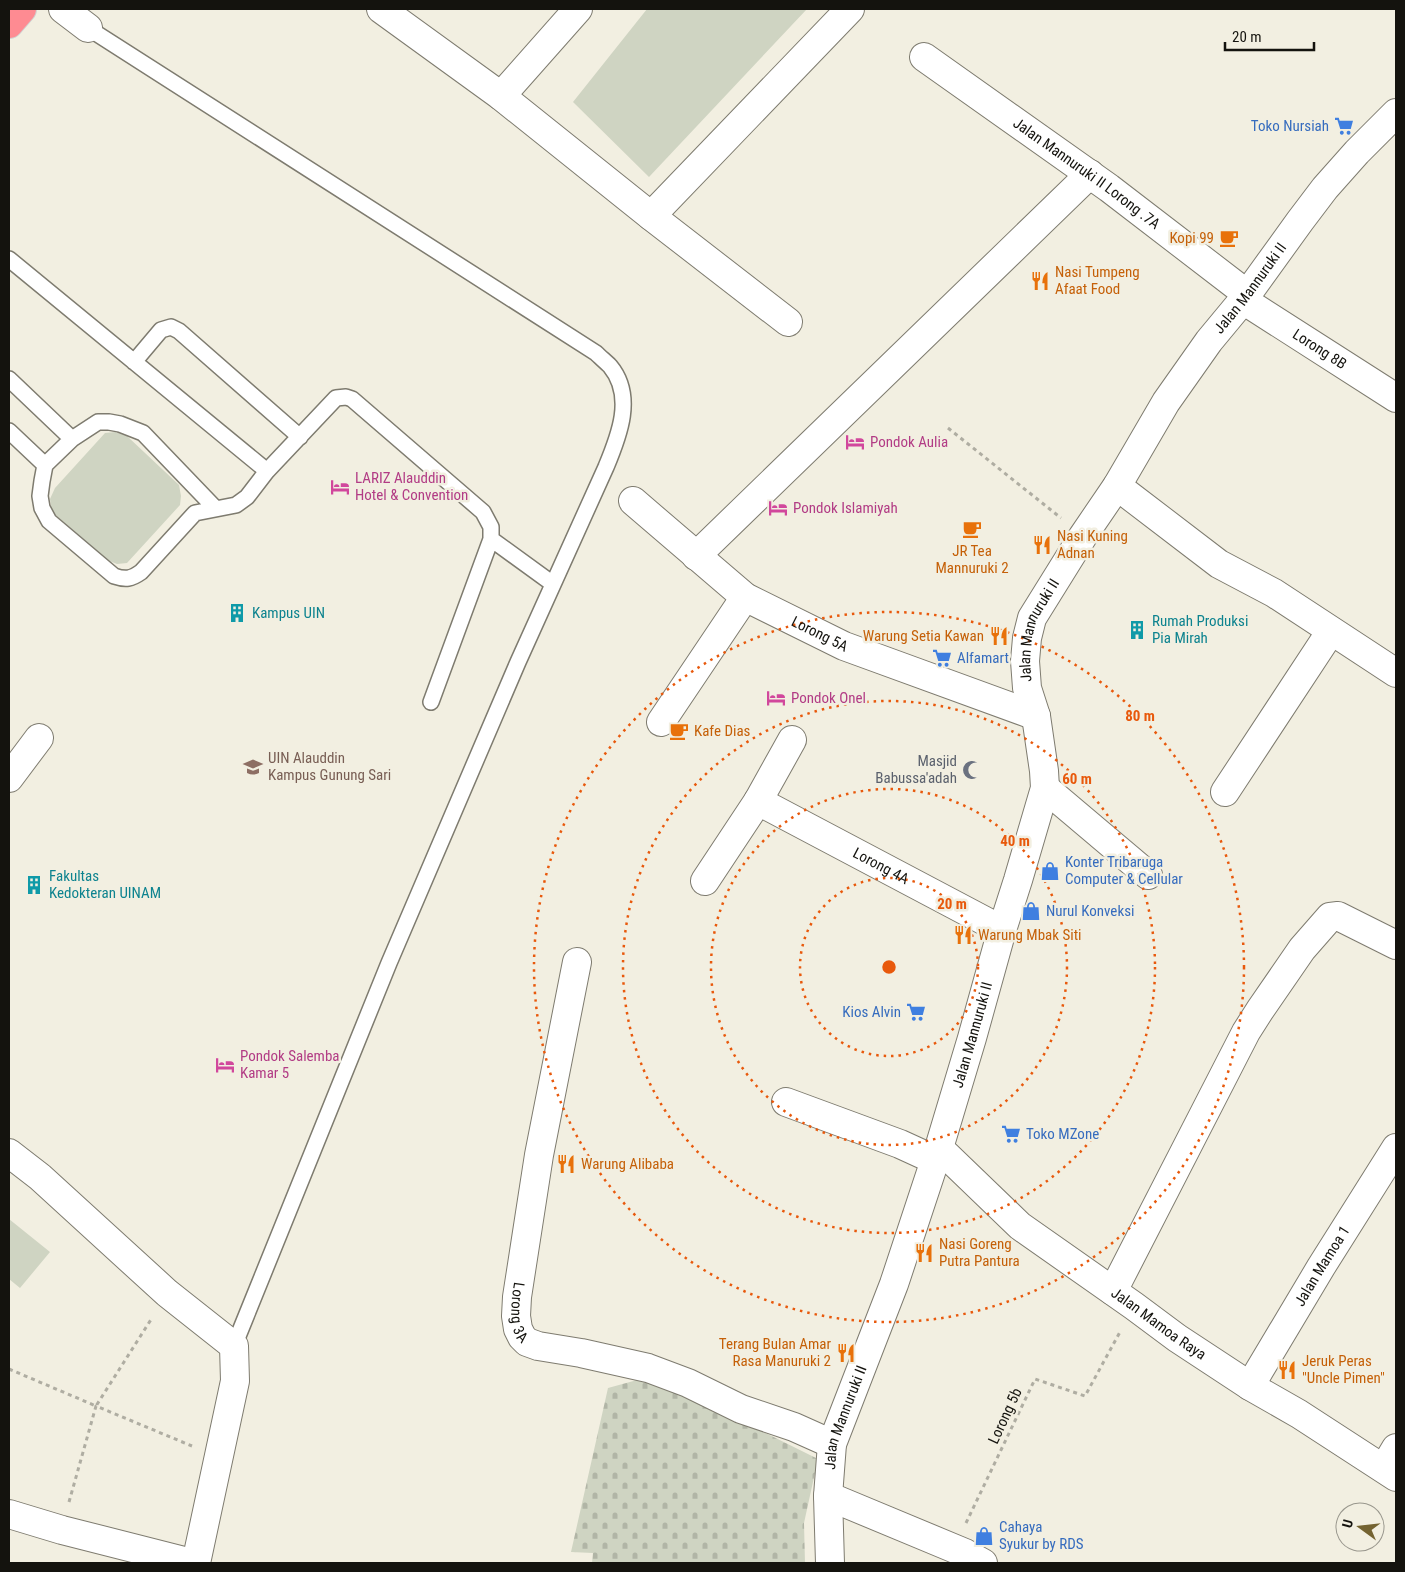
<svg xmlns="http://www.w3.org/2000/svg" width="1405" height="1572" viewBox="0 0 1405 1572" font-family="'Roboto Condensed',sans-serif">
<style>
.cemetery{fill:url(#cemetery-stones)}
.green{fill:#cfd4c2}
.lines{fill:none;stroke-linecap:round;stroke-linejoin:round}
.service-casing{stroke:#7e7b6f;stroke-width:18}
.minor-casing{stroke:#7e7b6f;stroke-width:30}
.trunk-casing{stroke:#d0d0cf;stroke-width:30}
.path{stroke:#afada2;stroke-width:3;stroke-dasharray:4 4;stroke-linecap:butt}
.service{stroke:#fff;stroke-width:15}
.minor{stroke:#fff;stroke-width:28}
.trunk{stroke:#fe8b92;stroke-width:28}
.ring{fill:none;stroke:#e8590c;stroke-width:2.5;stroke-dasharray:2.5 5}
.labels{text-anchor:middle;stroke-width:5;stroke-linejoin:round;paint-order:stroke}
.shop-label{font-size:15px;fill:#366cbe;stroke:#f2efe1;text-anchor:start}
.street-label{font-size:15px;fill:#14130e;stroke:#f2efe1}
.food-label{font-size:15px;fill:#c56008;stroke:#f2efe1;text-anchor:start}
.hotel-label{font-size:15px;fill:#b23c85;stroke:#f2efe1;text-anchor:start}
.culture-label{font-size:15px;fill:#0d838f;stroke:#f2efe1;text-anchor:start}
.education-label{font-size:15px;fill:#785e54;stroke:#f2efe1;text-anchor:start}
.worship-label{font-size:15px;fill:#5b616d;stroke:#f2efe1;text-anchor:end}
.centre{fill:#e8590c;stroke:#f2efe1;stroke-width:2.5}
.ring-label{font-size:15px;text-anchor:middle;font-weight:bold;fill:#e8590c;stroke:#f2efe1;stroke-width:5;stroke-linejoin:round;paint-order:stroke}
</style>
<defs>
<pattern id="cemetery-stones" width="16" height="16" patternUnits="userSpaceOnUse" patternTransform="scale(1.25)"><rect width="16" height="16" fill="#cfd4c2"/><path d="M2 7V4a2 2 0 0 1 4 0v3zM10 15v-3a2 2 0 0 1 4 0v3z" fill="#b1b5a6"/></pattern>
</defs>
<rect width="100%" height="100%" fill="#f2efe1"/>
<path class="cemetery" d="M 648,1377 L 701,1401 L 818,1459 L 804,1523 L 805,1563 L 592,1563 L 593,1553 L 571,1552 L 608,1388 Z"/>
<path class="green" d="M 647,9 L 807,9 L 649,177 L 573,102 Z
M 115,432 L 127,436 L 179,485 L 181,496 L 180,505 L 127,563 L 117,564 L 107,560 L 52,512 L 50,499 L 55,488 L 105,433 Z
M 9,1219 L 50,1252 L 20,1288 L 9,1279 Z"/>
<g class="lines">
<g class="service-casing">
<path id="service" d="M 88,28 L 596,353 C 600,357 606,362 610,366 C 635,396 619,436 606,467 L 518,662 L 389,963 L 234,1346
M 9,259 L 267,471
M 134,362 L 161,330 L 171,327 L 179,331 L 300,437
M 9,379 L 72,439
M 9,431 L 45,465
M 215,508 L 143,433 L 120,424 L 109,422 L 98,422 L 72,439 L 45,465 L 42,481 L 40,496 L 42,508 L 49,521 L 114,576 C 126,580 131,579 141,572 L 195,513 L 236,505 L 247,497 L 267,471 L 336,398 L 346,397 L 352,399 L 483,512 L 491,527 L 491,539 L 431,702
M 491,539 L 553,584"/>
</g>
<g class="minor-casing">
<g id="minor">
<path d="M 63,9 L 88,28"/>
<path d="M 381,9 L 501,96"/>
<path d="M 578,9 L 501,96 L 651,216 L 788,322"/>
<path id="s1" d="M 924,57 L 1109,188 L 1247,294"/>
<path d="M 651,216 L 850,9"/>
<path id="s2" d="M 1243,300 L 1396,398"/>
<path d="M 1117,486 L 1219,564 L 1274,593 L 1396,673"/>
<path id="s3" d="M 633,501 L 745,597 L 844,646 L 1036,716"/>
<path d="M 696,556 L 1090,174"/>
<path d="M 661,722 L 745,597"/>
<path d="M 9,778 L 39,738"/>
<path d="M 1045,788 L 1148,875"/>
<path d="M 1225,792 L 1331,631"/>
<path id="s4" d="M 758,801 L 1002,930"/>
<path d="M 705,881 L 758,801 L 792,740"/>
<path id="s5" d="M 577,962 L 539,1155 L 517,1297 L 516,1316 L 518,1329 L 522,1337 L 527,1342 L 538,1346 L 581,1353 L 648,1368 L 688,1383 L 741,1409 L 794,1427 L 832,1444"/>
<path d="M 786,1102 L 900,1144 L 935,1160"/>
<path id="s6" d="M 939,1148 L 1020,1226 L 1134,1306 L 1177,1338 L 1250,1386 L 1299,1414 L 1396,1477"/>
<path d="M 9,1153 L 40,1177 L 167,1293 L 234,1346 L 235,1381 L 196,1563"/>
<path d="M 1113,1291 L 1246,1032 L 1260,1010 L 1302,949 L 1330,917 L 1338,916 L 1396,945"/>
<path id="s7" d="M 1250,1386 L 1321,1267 L 1396,1148"/>
<path d="M 1384,1468 L 1396,1448"/>
<path d="M 828,1496 L 965,1553 L 983,1563"/>
<path d="M 9,1514 L 62,1530 L 192,1563"/>
<path id="s8" d="M 830,1563 L 828,1496 L 832,1444 L 894,1284 L 939,1148 L 972,1038 L 1002,930 L 1018,880 L 1045,788 L 1044,771 L 1036,716 L 1027,688 L 1025,661 L 1027,638 L 1032,618 L 1083,536 L 1117,486 L 1166,402 L 1209,341 L 1243,300 L 1300,221 L 1325,188 L 1357,152 L 1396,113"/>
</g>
</g>
<g class="trunk-casing">
<path id="trunk" d="M 9,24 L 22,9"/>
</g>
<path class="path" d="M 948,428 L 1061,518
M 9,1369 L 96,1406 L 152,1318
M 69,1502 L 96,1406 L 192,1446
M 966,1523 L 1035,1379 L 1085,1396 L 1120,1332"/>
<use href="#service" class="service"/>
<use href="#minor" class="minor"/>
<use href="#trunk" class="trunk"/>
</g>
<g class="ring">
<circle cx="889" cy="967" r="89"/>
<circle cx="889" cy="967" r="178"/>
<circle cx="889" cy="967" r="266"/>
<circle cx="889" cy="967" r="355"/>
</g>
<defs>
<g id="supermarket-bare" transform="scale(1.5)"><path d="M-6-5.5h2.5l.6 2H6L4.5 2H-2.5L-4.4-4H-6ZM-1.5 3.2a1.3 1.3 0 1 0 .1 0ZM3 3.2a1.3 1.3 0 1 0 .1 0Z" fill="#3f7fe0" stroke="#f2efe1" stroke-width="2.5" paint-order="stroke"/></g>
<g id="cafe-bare" transform="scale(1.5)"><path d="M-5.5-4.5H6V0H3Q3 3.5 0 3.5H-2.5Q-5.5 3.5-5.5 0ZM3-3.2v2h1.7v-2ZM-6 4.5H4V6H-6Z" fill="#e8710a" stroke="#f2efe1" stroke-width="2.5" paint-order="stroke"/></g>
<g id="restaurant-bare" transform="scale(1.5)"><path d="M-5-6h1v4h1v-4h1v4h1v-4h1v5L-1.5 .5V6h-2V.5L-5-1ZM5-6V6H3V1.5H1.5Q1.5-4 5-6Z" fill="#e8710a" stroke="#f2efe1" stroke-width="2.5" paint-order="stroke"/></g>
<g id="hotel-bare" transform="scale(1.5)"><path d="M-6-4.5h1.5V1H6V5H4.5V3h-9V5H-6ZM-4 0a1.8 1.8 0 1 1 3.6 0ZM.5 0V-2.5h3Q6-2.5 6 0Z" fill="#d1479c" stroke="#f2efe1" stroke-width="2.5" paint-order="stroke"/></g>
<g id="building-bare" transform="scale(1.5)"><path d="M-4-6H4V6H1V3H-1V6H-4ZM-2.5-4.3h1.7v1.8h-1.7ZM.8-4.3h1.7v1.8H.8ZM-2.5-1h1.7V.8h-1.7ZM.8-1h1.7V.8H.8Z" fill="#0f9aa8" stroke="#f2efe1" stroke-width="2.5" paint-order="stroke"/></g>
<g id="university-bare" transform="scale(1.5)"><path d="M0-5L7-2L0 1L-7-2ZM-4 1L0 2.5L4 1V4Q0 6-4 4Z" fill="#8d6e63" stroke="#f2efe1" stroke-width="2.5" paint-order="stroke"/></g>
<g id="mosque-bare" transform="scale(1.5)"><path d="M3.5-4.9A6 6 0 1 0 3.5 4.9A5 5 0 1 1 3.5-4.9Z" fill="#6b7280" stroke="#f2efe1" stroke-width="2.5" paint-order="stroke"/></g>
<g id="shop-bare" transform="scale(1.5)"><path d="M-5-2.5h2.3a2.7 3.5 0 0 1 5.4 0H5L5.5 6h-11ZM-1.5-2.5h3a1.5 2.3 0 0 0-3 0Z" fill="#3f7fe0" stroke="#f2efe1" stroke-width="2.5" paint-order="stroke"/></g>
</defs>
<g fill-rule="evenodd">
<use href="#supermarket-bare" x="1344" y="126"/>
<use href="#cafe-bare" x="1229" y="238"/>
<use href="#restaurant-bare" x="1040" y="281"/>
<use href="#hotel-bare" x="855" y="442"/>
<use href="#hotel-bare" x="340" y="487"/>
<use href="#hotel-bare" x="778" y="508"/>
<use href="#cafe-bare" x="972" y="529"/>
<use href="#restaurant-bare" x="1042" y="545"/>
<use href="#building-bare" x="237" y="613"/>
<use href="#building-bare" x="1137" y="630"/>
<use href="#restaurant-bare" x="999" y="636"/>
<use href="#supermarket-bare" x="942" y="658"/>
<use href="#hotel-bare" x="776" y="698"/>
<use href="#cafe-bare" x="679" y="731"/>
<use href="#university-bare" x="253" y="767"/>
<use href="#mosque-bare" x="972" y="770"/>
<use href="#shop-bare" x="1050" y="871"/>
<use href="#building-bare" x="34" y="885"/>
<use href="#shop-bare" x="1031" y="911"/>
<use href="#restaurant-bare" x="963" y="935"/>
<use href="#supermarket-bare" x="916" y="1012"/>
<use href="#hotel-bare" x="225" y="1065"/>
<use href="#supermarket-bare" x="1011" y="1134"/>
<use href="#restaurant-bare" x="566" y="1164"/>
<use href="#restaurant-bare" x="924" y="1253"/>
<use href="#restaurant-bare" x="846" y="1353"/>
<use href="#restaurant-bare" x="1287" y="1370"/>
<use href="#shop-bare" x="984" y="1536"/>
</g>
<g class="labels">
<g class="shop-label">
<text x="1329" y="131" text-anchor="end">Toko Nursiah</text>
<text x="957" y="663">Alfamart</text>
<text x="1065" y="867">Konter Tribaruga<tspan x="1065" dy="17">Computer &amp; Cellular</tspan></text>
<text x="1046" y="916">Nurul Konveksi</text>
<text x="901" y="1017" text-anchor="end">Kios Alvin</text>
<text x="1026" y="1139">Toko MZone</text>
<text x="999" y="1532">Cahaya<tspan x="999" dy="17">Syukur by RDS</tspan></text>
</g>
<g class="street-label">
<text dy="5" stroke="none"><textPath href="#s1" startOffset="200">Jalan Mannuruki II Lorong .7A</textPath></text>
<text dy="5" stroke="none"><textPath href="#s8" startOffset="1378">Jalan Mannuruki II</textPath></text>
<text dy="5" stroke="none"><textPath href="#s2" startOffset="91">Lorong 8B</textPath></text>
<text dy="5" stroke="none"><textPath href="#s8" startOffset="972">Jalan Mannuruki II</textPath></text>
<text dy="5" stroke="none"><textPath href="#s3" startOffset="231">Lorong 5A</textPath></text>
<text dy="5" stroke="none"><textPath href="#s4" startOffset="139">Lorong 4A</textPath></text>
<text dy="5" stroke="none"><textPath href="#s8" startOffset="552">Jalan Mannuruki II</textPath></text>
<text dy="5" stroke="none"><textPath href="#s7" startOffset="140">Jalan Mamoa 1</textPath></text>
<text dy="5" stroke="none"><textPath href="#s5" startOffset="356">Lorong 3A</textPath></text>
<text dy="5" stroke="none"><textPath href="#s6" startOffset="282">Jalan Mamoa Raya</textPath></text>
<text transform="translate(1005 1416) rotate(-65)" y="5">Lorong 5b</text>
<text dy="5" stroke="none"><textPath href="#s8" startOffset="148">Jalan Mannuruki II</textPath></text>
</g>
<g class="food-label">
<text x="1214" y="243" text-anchor="end">Kopi 99</text>
<text x="1055" y="277">Nasi Tumpeng<tspan x="1055" dy="17">Afaat Food</tspan></text>
<text x="1057" y="541">Nasi Kuning<tspan x="1057" dy="17">Adnan</tspan></text>
<text x="972" y="556" text-anchor="middle">JR Tea<tspan x="972" dy="17">Mannuruki 2</tspan></text>
<text x="984" y="641" text-anchor="end">Warung Setia Kawan</text>
<text x="694" y="736">Kafe Dias</text>
<text x="978" y="940">Warung Mbak Siti</text>
<text x="581" y="1169">Warung Alibaba</text>
<text x="939" y="1249">Nasi Goreng<tspan x="939" dy="17">Putra Pantura</tspan></text>
<text x="831" y="1349" text-anchor="end">Terang Bulan Amar<tspan x="831" dy="17">Rasa Manuruki 2</tspan></text>
<text x="1302" y="1366">Jeruk Peras<tspan x="1302" dy="17">"Uncle Pimen"</tspan></text>
</g>
<g class="hotel-label">
<text x="870" y="447">Pondok Aulia</text>
<text x="355" y="483">LARIZ Alauddin<tspan x="355" dy="17">Hotel &amp; Convention</tspan></text>
<text x="793" y="513">Pondok Islamiyah</text>
<text x="791" y="703">Pondok Onel</text>
<text x="240" y="1061">Pondok Salemba<tspan x="240" dy="17">Kamar 5</tspan></text>
</g>
<g class="culture-label">
<text x="252" y="618">Kampus UIN</text>
<text x="1152" y="626">Rumah Produksi<tspan x="1152" dy="17">Pia Mirah</tspan></text>
<text x="49" y="881">Fakultas<tspan x="49" dy="17">Kedokteran UINAM</tspan></text>
</g>
<g class="education-label">
<text x="268" y="763">UIN Alauddin<tspan x="268" dy="17">Kampus Gunung Sari</tspan></text>
</g>
<g class="worship-label">
<text x="957" y="766">Masjid<tspan x="957" dy="17">Babussa'adah</tspan></text>
</g>
</g>
<circle cx="889" cy="967" r="8" class="centre"/>
<g class="ring-label">
<text x="1140" y="721">80 m</text>
<text x="1077" y="784">60 m</text>
<text x="1015" y="846">40 m</text>
<text x="952" y="909">20 m</text>
</g>
<rect width="1405" height="1572" fill="none" stroke="#14130e" stroke-width="20"/>
<g transform="translate(1360 1527) rotate(285)"><circle r="24" fill="#f2efe1" stroke="#99978d"/>
<path d="M0-4L9 19L0 12L-9 19Z" fill="#746331"/>
<text y="-8" font-size="14" font-weight="bold" text-anchor="middle" fill="#14130e">U</text>
</g>
<path d="M1225 42v8h89v-8" fill="none" stroke="#14130e" stroke-width="2.5"/>
<text x="1232" y="42" font-size="15" fill="#14130e" stroke="#f2efe1" stroke-width="4" paint-order="stroke">20 m</text>
</svg>
